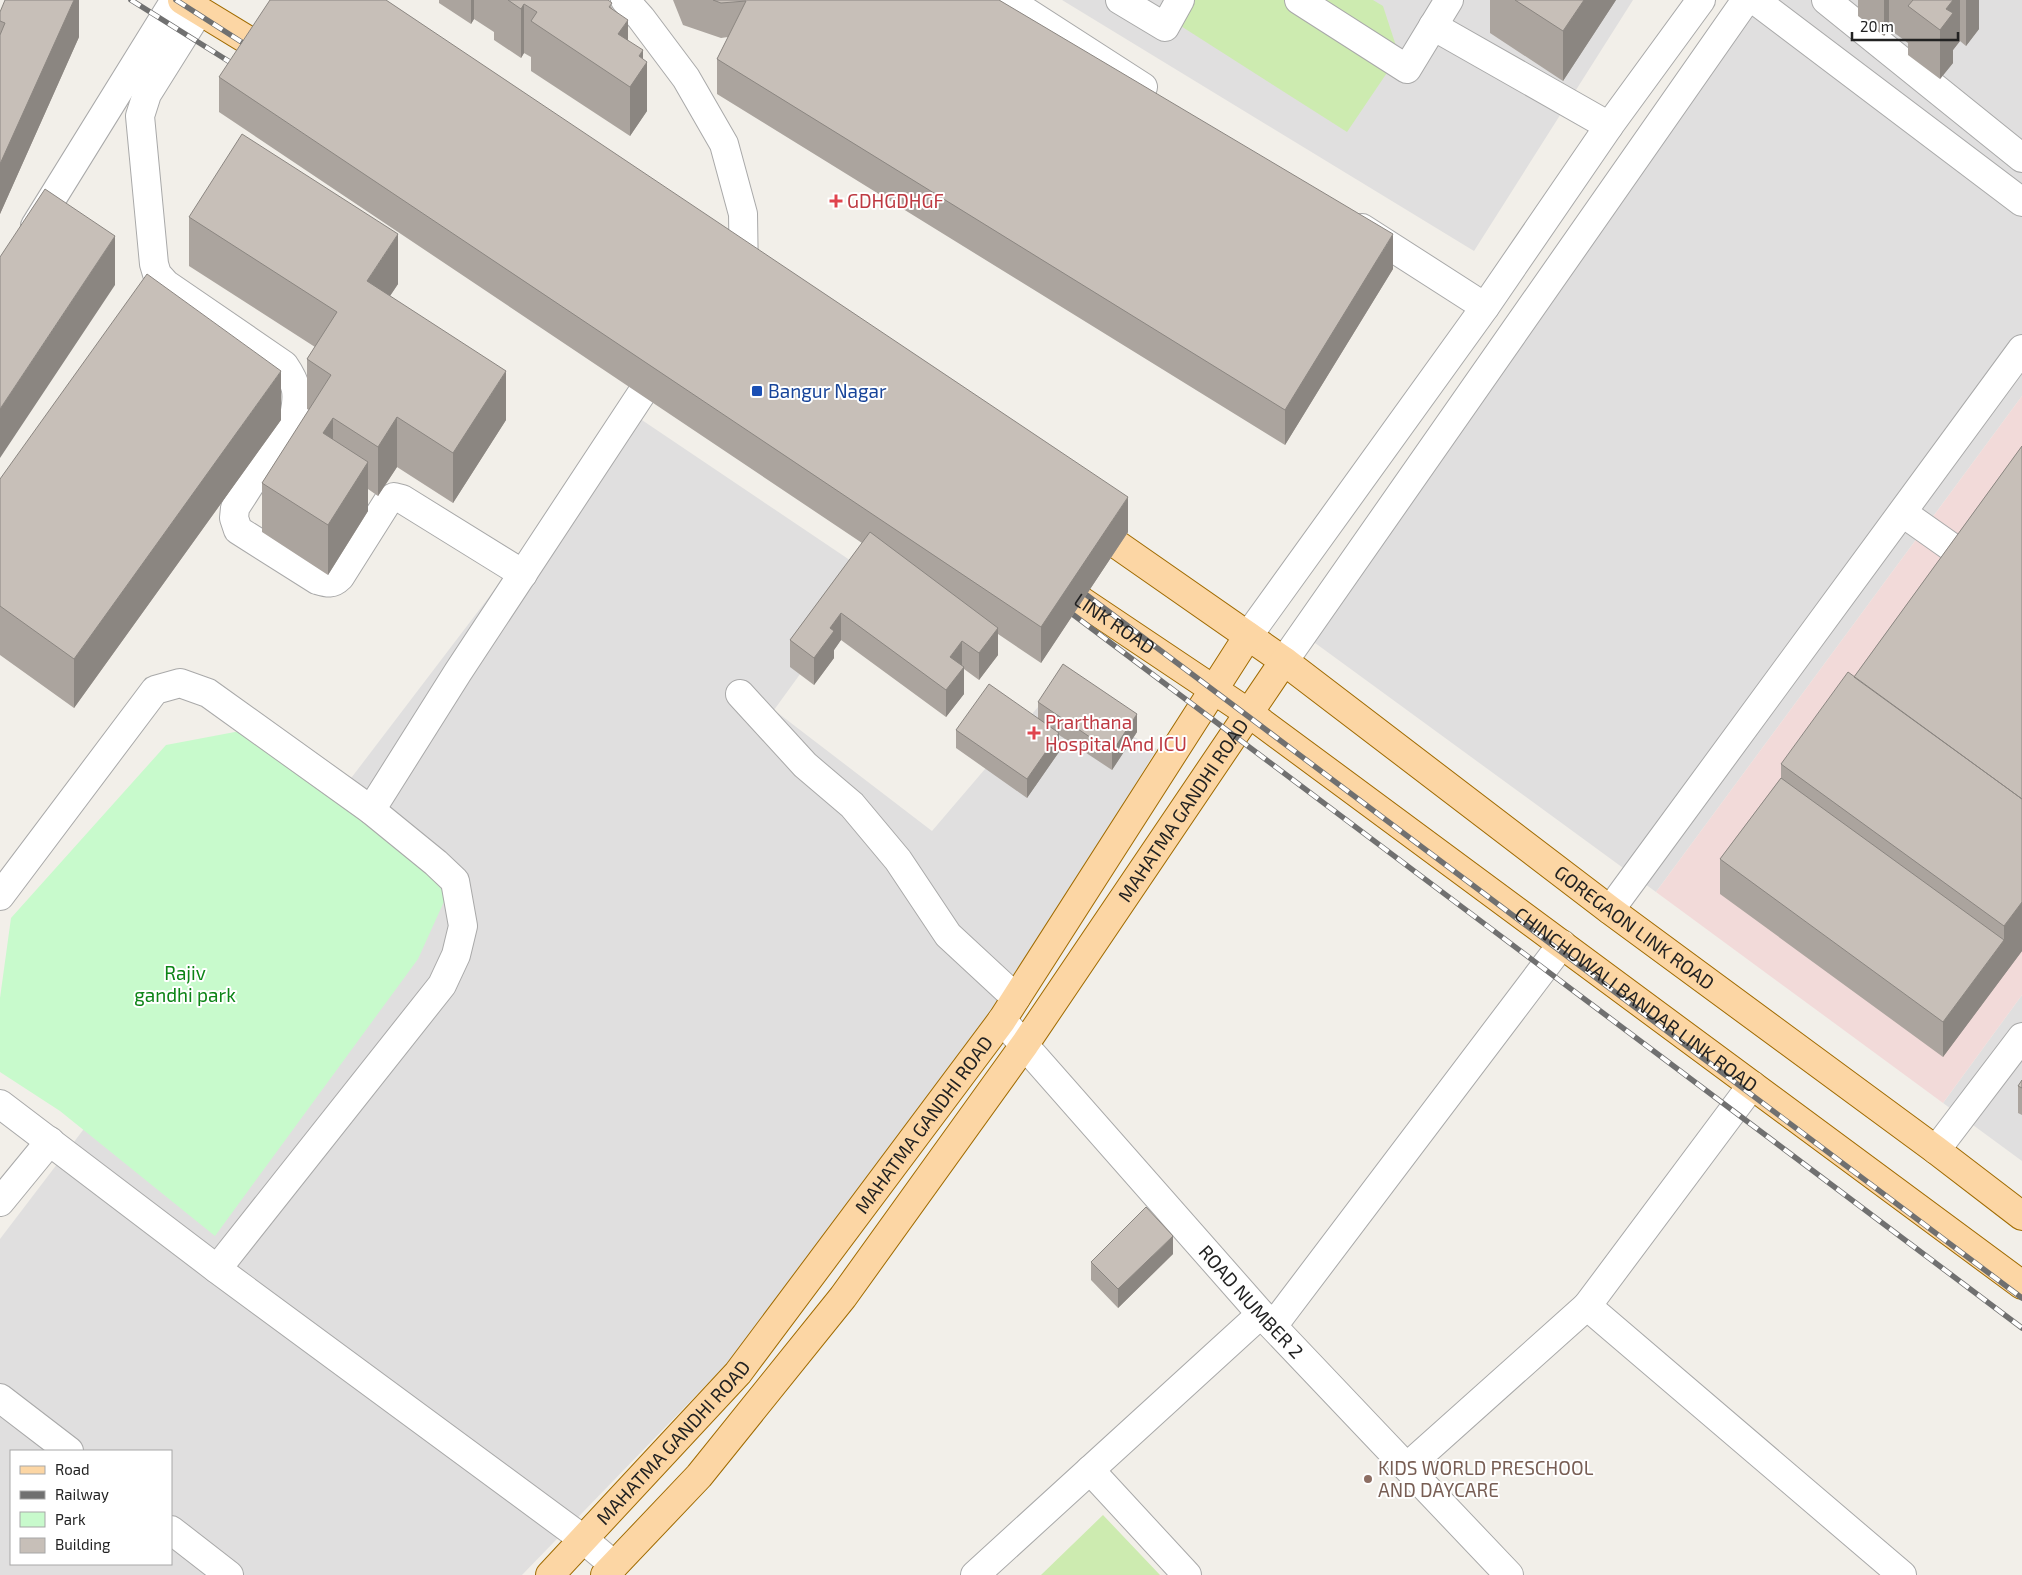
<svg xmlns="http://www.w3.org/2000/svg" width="2022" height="1575" viewBox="0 0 2022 1575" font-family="'Exo 2',sans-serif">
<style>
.residential{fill:#e0dfdf;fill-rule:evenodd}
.commercial{fill:#f2dad9}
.grass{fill:#cdebb0}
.park{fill:#c8facc}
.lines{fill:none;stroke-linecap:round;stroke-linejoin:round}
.minor-casing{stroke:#a9a9a9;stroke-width:30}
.major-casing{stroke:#a06b00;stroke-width:30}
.minor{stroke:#fff;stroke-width:28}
.major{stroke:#fcd6a4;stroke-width:28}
.rail-casing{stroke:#707070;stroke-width:5.5}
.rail{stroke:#fff;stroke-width:4;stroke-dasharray:11;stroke-linecap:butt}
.wall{fill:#aba49e}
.shaded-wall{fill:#8b8681}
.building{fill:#c7bfb8;stroke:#8b8681}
.health-dot{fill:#e0444e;stroke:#fff;stroke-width:2}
.transit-dot{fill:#1a4fb4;stroke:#fff;stroke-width:2}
.education-dot{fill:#8d6e63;stroke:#fff;stroke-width:2}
.labels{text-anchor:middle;stroke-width:4;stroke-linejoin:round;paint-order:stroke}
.health-label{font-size:19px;fill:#be3a42;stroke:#fff;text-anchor:start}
.transit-label{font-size:19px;fill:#164399;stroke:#fff;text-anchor:start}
.street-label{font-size:19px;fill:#222;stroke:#fff}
.park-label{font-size:19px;fill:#0c8416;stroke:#fff}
.education-label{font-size:19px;fill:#785e54;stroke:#fff;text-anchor:start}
</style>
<rect width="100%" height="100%" fill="#f2efe9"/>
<path class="residential" d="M 1062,0 L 1633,0 L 1474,251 Z
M 1734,0 L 2022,0 L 2022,396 L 1656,892 L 1311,640 Z
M 630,412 L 872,575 L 774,710 L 932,831 L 1050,693 L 1157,749 L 869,1217 L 522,1575 L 0,1575 L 0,1239 ZM 11,1451 L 171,1451 L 171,1564 L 11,1564 Z
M 2022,995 L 2022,1161 L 1943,1103 Z"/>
<path class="commercial" d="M 2022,396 L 2022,995 L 1943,1103 L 1656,892 Z"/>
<path class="grass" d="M 1171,0 L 1373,0 L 1383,6 L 1399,55 L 1347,132 L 1162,14 Z
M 1103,1515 L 1160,1575 L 1041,1575 Z"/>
<path class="park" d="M 267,726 L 367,810 L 447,895 L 418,959 L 215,1236 L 60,1111 L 0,1072 L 0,998 L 11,918 L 166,745 Z"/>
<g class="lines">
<g class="minor-casing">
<g id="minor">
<path d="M 625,0 L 641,18 L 686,78 L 724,144 L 743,214 L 744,276"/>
<path d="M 1008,0 L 1143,87"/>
<path d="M 1120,0 L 1165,27 L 1180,0"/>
<path d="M 1299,0 L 1407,69 L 1449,0"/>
<path d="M 1755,0 L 2022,202"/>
<path d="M 1826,0 L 2022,158"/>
<path d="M 199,11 L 147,94 L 140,116 L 154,264 L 157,274 L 166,284 L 284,365 C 297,384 299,393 294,416 L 235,508 L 234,518 L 238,530 L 317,580 C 327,583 332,585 340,577 L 388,501 L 394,497 L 402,499 L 523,574"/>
<path d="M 1433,26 L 1609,126"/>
<path d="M 35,226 L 175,0"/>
<path d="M 1362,228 L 1485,307"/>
<path d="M 1903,513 L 1954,549"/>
<path d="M 1248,636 L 1485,307 L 1609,126 L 1701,0"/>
<path d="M 1284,661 L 1746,0"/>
<path d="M 740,694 L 805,765 L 852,805 L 898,860 L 948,935 L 1016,998"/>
<path d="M 371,810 L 458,672 L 661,364"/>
<path d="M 0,896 L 155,690 L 180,683 L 208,693 L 371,810 L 436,863 L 455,881 L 463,926 L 456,955 L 442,985 L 217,1269"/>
<path d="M 1610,910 L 2022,349"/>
<path id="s1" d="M 1002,1020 L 1261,1314 L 1509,1575"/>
<path d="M 0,1104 L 217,1269 L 583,1539 L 614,1565"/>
<path d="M 1936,1150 L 2022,1037"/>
<path d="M 0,1202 L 50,1141"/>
<path d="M 1587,1306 L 1752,1085"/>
<path d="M 1273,1326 L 1562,944"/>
<path d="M 0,1398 L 69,1451"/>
<path d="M 1407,1467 L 1587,1306 L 1902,1575"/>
<path d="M 1090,1470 L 1187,1575"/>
<path d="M 171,1530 L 229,1575"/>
<path d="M 975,1575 L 1261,1314"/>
</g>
</g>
<g class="major-casing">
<g id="major">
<path d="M 182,0 L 277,58"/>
<path id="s2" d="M 1089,525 L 1284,661 L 1610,910 L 1936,1150 L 2022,1216"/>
<path id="s3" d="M 1050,580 L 1250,714 L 2022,1285"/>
<path id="s4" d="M 550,1575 L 738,1373 L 1002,1020 L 1248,636"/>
<path id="s5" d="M 605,1575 L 699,1476 L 843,1297 L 1025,1044 L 1284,661"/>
</g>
</g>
<use href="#minor" class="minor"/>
<use href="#major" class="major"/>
<g class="rail-casing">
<path id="rail" d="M 131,0 L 241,69
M 176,0 L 254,50
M 1076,587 L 2022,1298
M 1063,607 L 2022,1328"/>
</g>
<use href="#rail" class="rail"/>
</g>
<path class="wall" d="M 79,0 L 79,37 L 0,214 L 0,12 Z
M 439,0 L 608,0 L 628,40 L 643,59 L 647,111 L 630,136 L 531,71 L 531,57 L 524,53 L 521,58 L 494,40 L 494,32 L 474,19 L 471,24 L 439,3 Z
M 673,0 L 999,0 L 1393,269 L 1285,445 L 717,94 L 717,59 L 728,37 L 721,38 L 683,25 Z
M 1490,0 L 1616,0 L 1563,81 L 1490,33 Z
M 1858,0 L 1979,0 L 1979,29 L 1966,46 L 1960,41 L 1953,50 L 1953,63 L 1940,79 L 1908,55 L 1908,43 L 1889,29 L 1884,36 L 1858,16 Z
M 219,77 L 1128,532 L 1041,663 L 998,634 L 998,655 L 979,680 L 964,669 L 964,694 L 946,717 L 841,640 L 834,650 L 834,658 L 814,685 L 790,667 L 790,640 L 862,543 L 219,112 Z
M 189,217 L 398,284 L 390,296 L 506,420 L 453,503 L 397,467 L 378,496 L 368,489 L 368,511 L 328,575 L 262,532 L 262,483 L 309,410 L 307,409 L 307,359 L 315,347 L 189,266 Z
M 281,420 L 74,708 L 0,655 L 0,479 Z
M 2022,446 L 2022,951 L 1943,1057 L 1720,894 L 1720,859 L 1781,778 L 1781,764 L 1854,677 Z
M 1038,702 L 1137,732 L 1112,770 L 1059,735 L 1059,752 L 1027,798 L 956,748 L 956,730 L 1038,718 Z
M 2022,1080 L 2022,1115 L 2018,1113 L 2018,1086 Z
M 1173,1254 L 1118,1308 L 1091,1280 L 1091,1262 Z"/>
<path class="shaded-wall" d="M 74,0 L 79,0 L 79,37 L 0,214 L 0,164 Z
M 471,0 L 474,0 L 474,19 L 471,24 Z
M 1584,0 L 1616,0 L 1563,81 L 1563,31 Z
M 1884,0 L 1889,0 L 1889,29 L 1884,36 Z
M 1953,0 L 1960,0 L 1960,41 L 1953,50 L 1953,63 L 1940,79 L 1940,30 L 1946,9 Z
M 1966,0 L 1979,0 L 1979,29 L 1966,46 Z
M 524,4 L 524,53 L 521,58 L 521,9 Z
M 628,20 L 628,69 L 618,34 Z
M 643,50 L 643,67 L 647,62 L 647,111 L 630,136 L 630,87 L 639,56 Z
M 398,234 L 398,284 L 367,330 L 367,281 Z
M 1393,234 L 1393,269 L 1285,445 L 1285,410 Z
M 115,236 L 115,285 L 0,458 L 0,409 Z
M 281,371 L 281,420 L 74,708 L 74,659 Z
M 506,371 L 506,420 L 453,503 L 453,453 Z
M 397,417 L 397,467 L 378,496 L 378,447 Z
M 333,418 L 333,467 L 323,433 Z
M 368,462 L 368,511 L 328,575 L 328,525 Z
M 1128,497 L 1128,532 L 1041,663 L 1041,627 Z
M 841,613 L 841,640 L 834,650 L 834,658 L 814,685 L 814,658 L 830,628 Z
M 998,628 L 998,655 L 979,680 L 979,653 Z
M 962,641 L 962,668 L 950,657 Z
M 964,667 L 964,694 L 946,717 L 946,690 Z
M 1137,714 L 1137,732 L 1112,770 L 1112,752 Z
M 1059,733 L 1059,752 L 1027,798 L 1027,779 Z
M 2022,902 L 2022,951 L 1943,1057 L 1943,1022 L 2004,940 L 2004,926 Z
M 1173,1236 L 1173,1254 L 1118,1308 L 1118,1289 Z"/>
<path class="building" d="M 5,0 L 74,0 L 0,164 L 0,35 L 5,23 L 0,21 L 0,12 Z
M 270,0 L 386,0 L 1128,497 L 1041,627 L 219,77 Z
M 508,0 L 608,0 L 612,3 L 609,7 L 628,20 L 618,34 L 643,50 L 639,56 L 647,62 L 630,87 L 531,21 L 537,12 L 524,4 L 521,9 Z
M 713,0 L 999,0 L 1393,234 L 1285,410 L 717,59 L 746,1 L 721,3 Z
M 1515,0 L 1584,0 L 1563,31 Z
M 1913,0 L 1953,0 L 1946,9 L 1953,13 L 1940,30 L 1908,6 Z
M 242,134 L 398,234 L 367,281 L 506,371 L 453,453 L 397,417 L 378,447 L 333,418 L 323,433 L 368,462 L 328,525 L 262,483 L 331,375 L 307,359 L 337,312 L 189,217 Z
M 45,189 L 115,236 L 0,409 L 0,257 Z
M 147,274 L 281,371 L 74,659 L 0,606 L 0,479 Z
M 2022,446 L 2022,799 L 1854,677 Z
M 870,532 L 998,628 L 979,653 L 962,641 L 950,657 L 964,667 L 946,690 L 841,613 L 830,628 L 834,631 L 814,658 L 790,640 Z
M 1063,664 L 1137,714 L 1112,752 L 1038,702 Z
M 1848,672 L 2022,799 L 2022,902 L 2004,926 L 1781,764 Z
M 989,684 L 1059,733 L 1027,779 L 956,730 Z
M 1781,778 L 2004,940 L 1943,1022 L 1720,859 Z
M 2022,1080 L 2022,1088 L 2018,1086 Z
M 1146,1207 L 1173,1236 L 1118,1289 L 1091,1262 Z"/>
<g class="health-dot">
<path d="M833.5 193.5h5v5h5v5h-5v5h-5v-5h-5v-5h5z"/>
<path d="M1031.5 725.5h5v5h5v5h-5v5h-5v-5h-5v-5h5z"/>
</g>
<rect class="transit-dot" x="751" y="385" width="12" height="12" rx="2.5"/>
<circle class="education-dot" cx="1368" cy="1479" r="5"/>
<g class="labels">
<g class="health-label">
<text x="847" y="208">GDHGDHGF</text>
<text x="1045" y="729">Prarthana<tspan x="1045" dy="22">Hospital And ICU</tspan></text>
</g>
<g class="transit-label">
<text x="768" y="398">Bangur Nagar</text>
</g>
<g class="street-label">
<text dy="7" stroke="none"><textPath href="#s3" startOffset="78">LINK ROAD</textPath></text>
<text dy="7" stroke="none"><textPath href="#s5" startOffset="960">MAHATMA GANDHI ROAD</textPath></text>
<text dy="7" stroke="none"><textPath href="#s2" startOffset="678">GOREGAON LINK ROAD</textPath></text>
<text dy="7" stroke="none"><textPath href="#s3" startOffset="721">CHINCHOWALI BANDAR LINK ROAD</textPath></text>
<text dy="7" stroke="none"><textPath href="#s4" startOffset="586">MAHATMA GANDHI ROAD</textPath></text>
<text dy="7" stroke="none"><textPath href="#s1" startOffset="376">ROAD NUMBER 2</textPath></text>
<text dy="7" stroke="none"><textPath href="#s4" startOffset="181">MAHATMA GANDHI ROAD</textPath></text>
</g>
<g class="park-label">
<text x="185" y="980">Rajiv<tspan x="185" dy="22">gandhi park</tspan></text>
</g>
<g class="education-label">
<text x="1378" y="1475">KIDS WORLD PRESCHOOL<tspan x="1378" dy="22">AND DAYCARE</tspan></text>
</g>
</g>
<rect x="10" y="1450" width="162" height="115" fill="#ffffff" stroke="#a7a7a7"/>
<rect x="20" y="1466" width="25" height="8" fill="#fcd6a4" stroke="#a7a7a7"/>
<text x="55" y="1475" font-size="15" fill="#222222">Road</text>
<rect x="20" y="1491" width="25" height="8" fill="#707070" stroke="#a7a7a7"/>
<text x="55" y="1500" font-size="15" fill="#222222">Railway</text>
<rect x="20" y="1512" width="25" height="15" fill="#c8facc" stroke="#a7a7a7"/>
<text x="55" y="1525" font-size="15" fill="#222222">Park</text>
<rect x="20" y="1538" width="25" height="15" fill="#c7bfb8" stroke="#a7a7a7"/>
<text x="55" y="1550" font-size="15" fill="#222222">Building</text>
<path d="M1852 32v8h106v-8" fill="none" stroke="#222222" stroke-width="2.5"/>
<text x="1860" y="32" font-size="15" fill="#222222" stroke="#ffffff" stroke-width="4" paint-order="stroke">20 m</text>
</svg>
